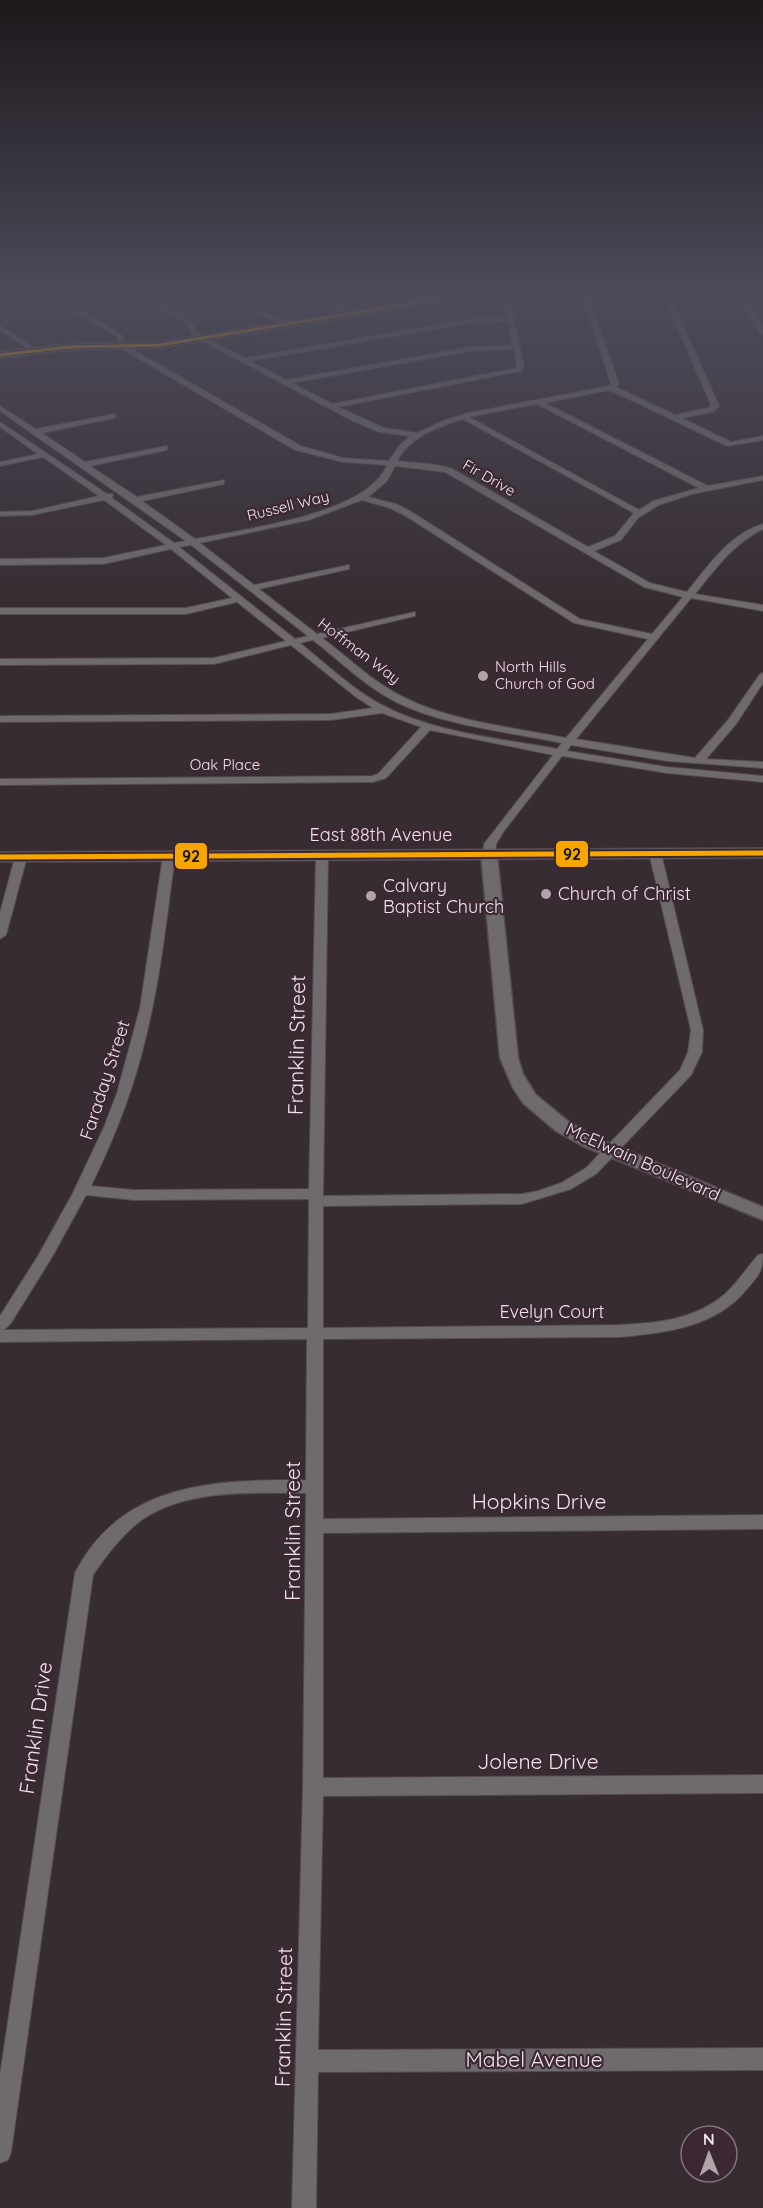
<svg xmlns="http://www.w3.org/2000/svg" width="763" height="2208" viewBox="0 0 763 2208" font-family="Quicksand,sans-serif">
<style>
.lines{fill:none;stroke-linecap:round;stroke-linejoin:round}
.minor-casing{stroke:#544a4f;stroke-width:2}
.tertiary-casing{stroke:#544a4f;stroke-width:3}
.secondary-casing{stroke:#544a4f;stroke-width:2}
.minor{fill:#6f6a6d;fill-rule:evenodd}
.tertiary{fill:#6f6a6d;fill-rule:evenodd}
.secondary{fill:#6a6366;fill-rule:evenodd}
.bus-1-far1-casing{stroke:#3b2833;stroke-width:5}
.bus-1-casing{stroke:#3b2833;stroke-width:9}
.bus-1-far1{stroke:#f7a600;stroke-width:3}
.bus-1{stroke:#f7a600;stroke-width:5}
.poi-dot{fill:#b0a3aa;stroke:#3b2833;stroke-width:2}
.labels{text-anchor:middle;stroke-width:4.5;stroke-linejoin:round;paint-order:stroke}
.far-street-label{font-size:15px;fill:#f1e3ea;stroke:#3b2833}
.far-poi-label{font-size:15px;fill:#f1e3ea;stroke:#3b2833;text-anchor:start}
.street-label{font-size:18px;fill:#f1e3ea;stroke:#3b2833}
.poi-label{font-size:18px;fill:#f1e3ea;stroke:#3b2833;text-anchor:start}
.near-street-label{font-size:21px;fill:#f1e3ea;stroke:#3b2833}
.line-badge{stroke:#3b2833;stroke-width:2}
.pale-badge-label{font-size:16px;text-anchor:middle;font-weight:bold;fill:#111}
</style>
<rect width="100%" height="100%" fill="#372c32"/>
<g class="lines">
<g class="minor-casing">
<path id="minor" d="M 47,294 L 54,294 L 122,335 L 125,345 L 301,446 L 343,458 L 389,461 L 399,446 L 410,436 L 379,432 L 353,421 L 199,339 L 192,334 L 186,323 L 135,294 L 142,294 L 191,321 L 197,332 L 203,337 L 245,358 L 470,319 L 507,317 L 502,294 L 508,294 L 524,367 L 521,371 L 338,407 L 384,428 L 417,433 L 443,421 L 468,413 L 609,386 L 611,384 L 582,294 L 588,294 L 619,384 L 616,387 L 675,415 L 708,408 L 711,405 L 663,294 L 669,294 L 719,406 L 713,412 L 682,418 L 731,442 L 763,436 L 763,440 L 727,446 L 610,390 L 545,403 L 708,486 L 763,476 L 763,480 L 692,494 L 659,505 L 638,518 L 621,540 L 594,551 L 650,583 L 687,592 C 709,565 728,535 763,524 L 763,529 C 732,545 717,567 695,594 L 763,605 L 763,611 L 691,598 L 576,739 L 695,758 L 728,720 L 760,674 L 763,673 L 763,683 L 736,724 L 706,759 L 763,762 L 763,768 L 667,761 L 571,745 L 567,751 L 667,767 L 763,776 L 763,782 L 667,773 L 562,756 L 504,831 L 496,844 L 495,854 L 489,857 L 483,854 L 484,844 L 553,755 L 430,730 L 386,778 L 373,782 L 0,785 L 0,779 L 372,776 L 378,774 L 421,727 L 382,713 L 331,720 L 0,722 L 0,716 L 331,714 L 373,708 L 356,697 L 291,645 L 214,664 L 0,665 L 0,659 L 214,658 L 286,641 L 237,602 L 186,614 L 0,614 L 0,608 L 186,608 L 232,598 L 171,549 L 103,564 L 0,565 L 0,559 L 103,558 L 166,545 L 104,500 L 32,515 L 0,516 L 0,512 L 32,511 L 99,496 L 43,457 L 0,466 L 0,462 L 38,454 L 0,427 L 0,422 L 107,494 L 113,494 L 112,498 L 174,543 L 186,541 L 0,411 L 0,406 L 36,429 L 115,414 L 115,418 L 42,433 L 85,462 L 167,446 L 167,450 L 90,466 L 137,497 L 224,480 L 224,484 L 142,501 L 195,539 C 243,529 367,515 387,465 L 343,462 L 295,450 L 119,347 L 117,337 ZM 508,321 L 513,345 L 471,347 L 286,380 L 250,361 L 470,323 ZM 514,349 L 517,368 L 332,404 L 292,383 L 471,351 ZM 537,404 L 699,488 L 653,501 L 639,510 L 469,417 ZM 463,419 L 634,513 L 615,536 L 588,547 L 451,468 L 430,464 L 397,461 C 409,437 438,427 463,419 ZM 395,466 L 445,472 L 644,587 L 683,597 L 652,634 L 580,619 L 410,511 L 396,504 L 368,497 L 387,481 ZM 362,500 L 390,508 L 404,515 L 574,623 L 648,639 L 566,738 C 516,728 450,721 405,698 C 375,684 349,658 322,638 L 415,616 L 415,612 L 317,634 L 259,589 L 349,569 L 349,565 L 254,585 L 200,543 L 309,520 ZM 191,545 L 308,636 L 295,639 L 179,547 ZM 313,640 C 340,661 367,688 398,703 C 446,726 510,732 562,743 L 557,749 C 499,738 433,733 380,704 C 351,688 326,664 300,643 Z
M 224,294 L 231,294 L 287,324 L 282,325 Z
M 311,294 L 318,294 L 356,313 L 351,314 Z
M 400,294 L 407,294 L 423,302 L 418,303 Z
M 738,294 L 744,294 L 763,327 L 763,335 L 760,333 Z
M 0,325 L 37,350 L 37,352 L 33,352 L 0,330 Z
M 655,850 L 661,853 L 703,1030 L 702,1052 L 691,1075 L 596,1174 L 571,1189 L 522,1204 L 323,1206 L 323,1328 L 620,1325 C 657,1323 695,1320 725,1294 C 737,1283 747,1268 758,1255 L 763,1254 C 763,1272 758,1276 746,1290 C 715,1327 666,1333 620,1337 L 323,1339 L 323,1519 L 763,1515 L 763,1529 L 323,1533 L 323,1778 L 763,1775 L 763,1793 L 323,1796 L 318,2050 L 763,2048 L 763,2070 L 318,2072 L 316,2208 L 292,2208 L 303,1787 L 306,1493 C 250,1493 181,1488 135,1525 C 118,1540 105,1557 93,1575 L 11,2152 L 8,2160 L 0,2163 L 0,2075 L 75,1573 C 122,1481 216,1480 306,1480 L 307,1339 L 0,1342 L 0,1330 L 308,1328 L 309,1199 L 134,1200 L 86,1195 L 52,1257 L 11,1323 L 5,1329 L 0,1330 L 0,1316 L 38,1256 L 73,1193 L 104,1127 L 117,1093 L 140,1008 L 163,856 L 169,853 L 175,856 C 167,915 161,974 147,1032 C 135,1086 115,1137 91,1186 L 134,1190 L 309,1189 L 316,855 L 322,852 L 328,855 L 323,1196 L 522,1194 L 538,1191 L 561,1183 L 586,1168 L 680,1070 L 688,1052 L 691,1030 L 649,853 Z
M 21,854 L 27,857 L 6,935 L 0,939 L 0,913 L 15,857 Z"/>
</g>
<g class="tertiary-casing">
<path id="tertiary" d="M 468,294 L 491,294 L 160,348 L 70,350 L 0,358 L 0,352 L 70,344 L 160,342 L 426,298 Z
M 644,294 L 736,294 L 732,296 L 648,296 Z
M 489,849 L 497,854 L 518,1058 L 523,1074 L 536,1095 L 569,1122 L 597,1138 L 763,1207 L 763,1220 L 583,1146 L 556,1131 L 523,1103 L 513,1088 L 500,1058 L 481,854 Z"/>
</g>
<g class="secondary-casing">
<path id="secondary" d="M 763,848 L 763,858 L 0,862 L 0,852 Z"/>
</g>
<use href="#minor" class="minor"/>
<use href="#tertiary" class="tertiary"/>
<use href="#secondary" class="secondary"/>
<g class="bus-1-far1-casing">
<path id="bus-1-far1" d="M 648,294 L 732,294
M 0,355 L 70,347 L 160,345 L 426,301 L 487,294"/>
</g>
<g class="bus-1-casing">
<path id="bus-1" d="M 0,857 L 763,853"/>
</g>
<use href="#bus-1-far1" class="bus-1-far1"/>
<use href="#bus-1" class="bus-1"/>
</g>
<linearGradient id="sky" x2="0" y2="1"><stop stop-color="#1e181c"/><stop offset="0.49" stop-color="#4d4b5a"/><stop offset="1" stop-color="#4d4b5a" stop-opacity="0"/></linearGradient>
<rect width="763" height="603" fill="url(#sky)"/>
<g class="poi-dot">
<circle cx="483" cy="676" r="6"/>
<circle cx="546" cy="894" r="6"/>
<circle cx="371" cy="896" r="6"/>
</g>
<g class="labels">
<g class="far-street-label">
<text transform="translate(489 478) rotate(30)" y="5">Fir Drive</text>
<text transform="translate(288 506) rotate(-14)" y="5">Russell Way</text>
<text transform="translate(359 651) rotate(37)" y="5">Hoffman Way</text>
<text x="225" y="770">Oak Place</text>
</g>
<g class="far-poi-label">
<text x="495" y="672">North Hills<tspan x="495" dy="17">Church of God</tspan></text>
</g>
<g class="street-label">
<text x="381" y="841">East 88th Avenue</text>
<text transform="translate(105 1080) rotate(-72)" y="6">Faraday Street</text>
<text transform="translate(643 1162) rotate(24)" y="6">McElwain Boulevard</text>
<text x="552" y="1318">Evelyn Court</text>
</g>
<g class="poi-label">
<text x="383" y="892">Calvary<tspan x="383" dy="21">Baptist Church</tspan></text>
<text x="558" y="900">Church of Christ</text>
</g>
<g class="near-street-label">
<text transform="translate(297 1045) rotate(-89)" y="7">Franklin Street</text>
<text x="539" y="1509">Hopkins Drive</text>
<text transform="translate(293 1531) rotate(-90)" y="7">Franklin Street</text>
<text transform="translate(36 1728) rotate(-82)" y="7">Franklin Drive</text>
<text x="538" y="1769">Jolene Drive</text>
<text transform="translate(284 2017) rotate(-89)" y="7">Franklin Street</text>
<text x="534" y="2067">Mabel Avenue</text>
</g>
</g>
<g class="line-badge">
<rect x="555" y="840" width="34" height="28" rx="6" fill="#f7a600"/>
<rect x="174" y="842" width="34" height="28" rx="6" fill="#f7a600"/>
</g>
<g class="pale-badge-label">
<text x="572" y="860">92</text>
<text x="191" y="862">92</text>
</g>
<g transform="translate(709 2154) rotate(359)"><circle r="28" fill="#3b2833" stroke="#84737c" stroke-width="1.5"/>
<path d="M0-4.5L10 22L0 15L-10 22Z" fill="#b0a3aa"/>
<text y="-9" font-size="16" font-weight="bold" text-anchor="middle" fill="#f1e3ea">N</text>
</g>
</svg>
